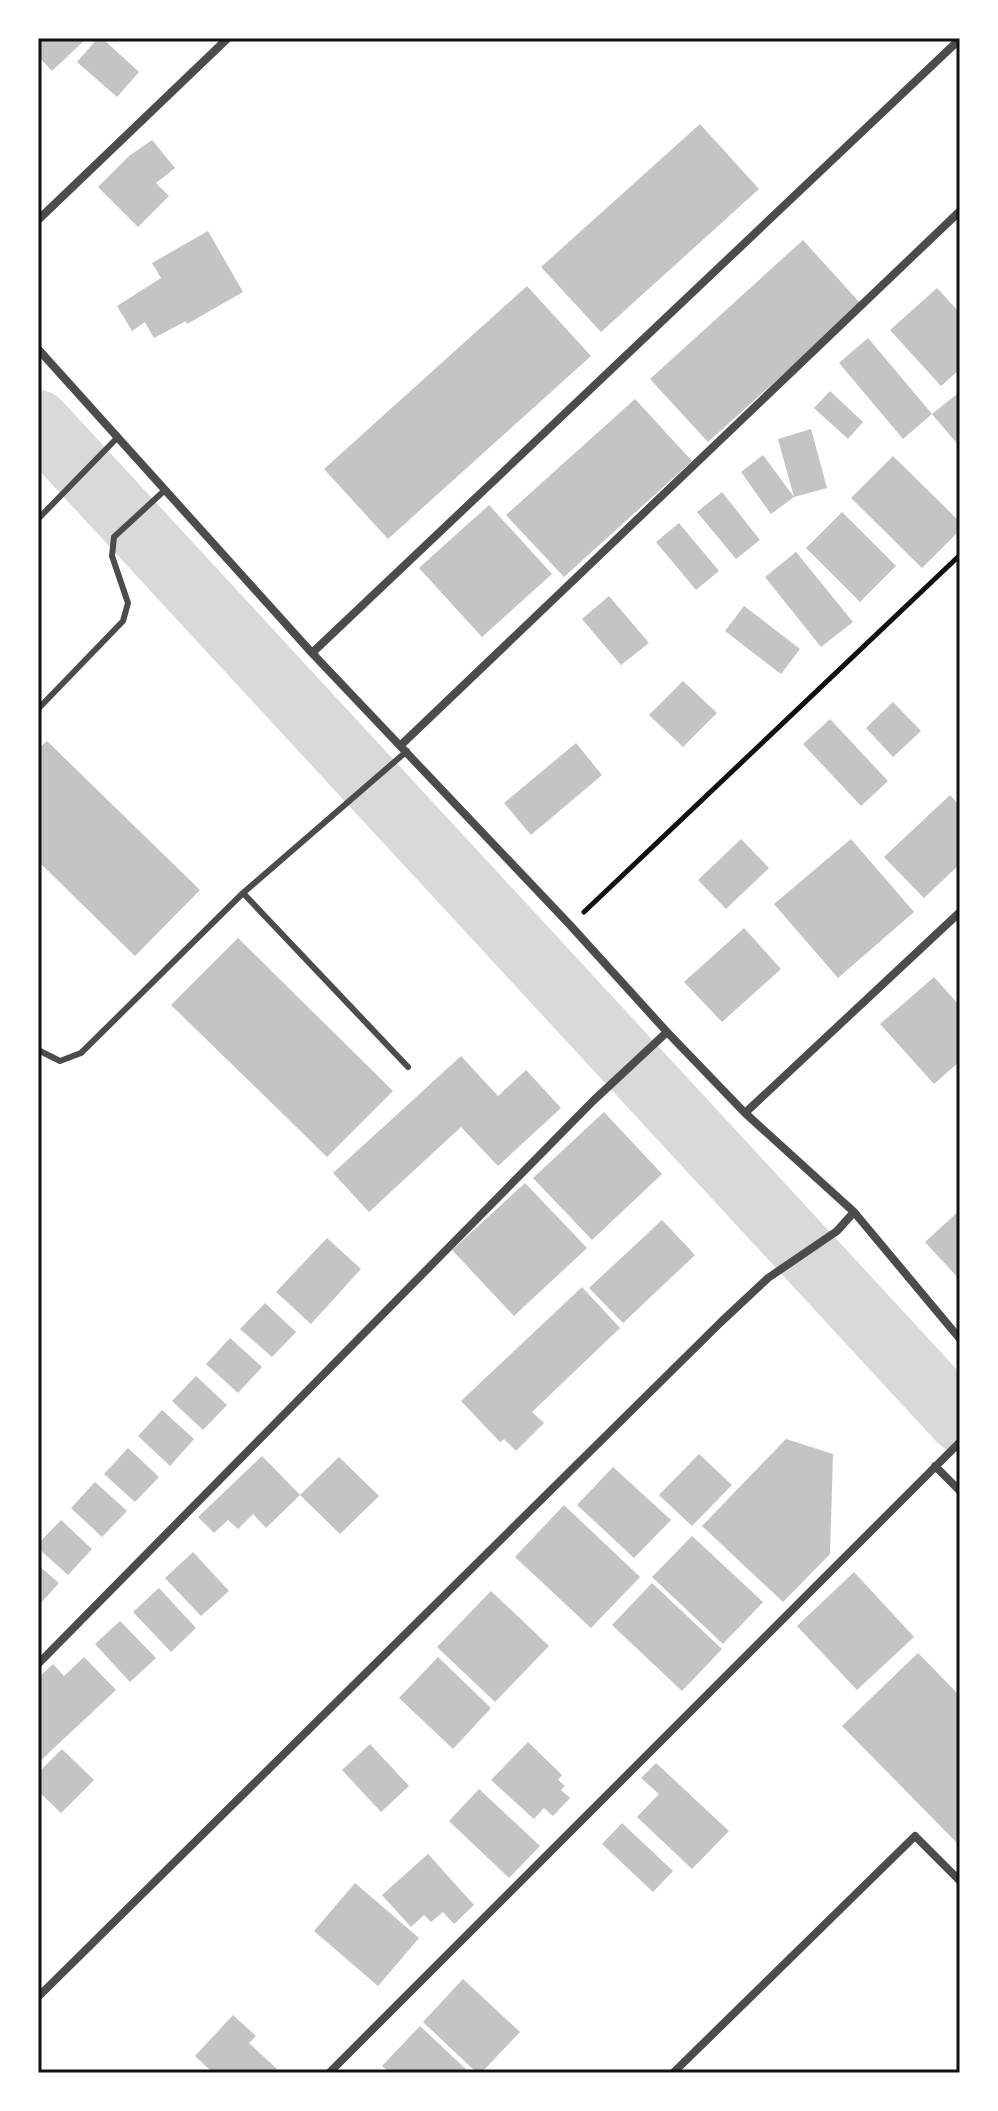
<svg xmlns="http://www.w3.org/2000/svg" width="998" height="2111" viewBox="0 0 998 2111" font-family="Inter,sans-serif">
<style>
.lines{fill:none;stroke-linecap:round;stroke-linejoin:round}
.river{stroke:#d9d9d9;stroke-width:64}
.building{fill:#c4c4c4}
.path{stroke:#111;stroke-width:5}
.service{stroke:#4c4c4c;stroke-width:6}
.minor{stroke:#4c4c4c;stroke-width:8}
.neatline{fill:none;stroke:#111;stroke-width:3}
</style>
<rect width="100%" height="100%" fill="#fff"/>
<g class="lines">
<path class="river" d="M 38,422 L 960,1420"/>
</g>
<path class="building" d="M 38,38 L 87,38 L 52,71 L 38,56 Z
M 98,38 L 102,38 L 139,72 L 117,97 L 77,62 Z
M 700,124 L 759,189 L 601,332 L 541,267 Z
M 152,140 L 175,168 L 156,183 L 169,196 L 138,227 L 98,187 L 129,156 Z
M 208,231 L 243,292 L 187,324 L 186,321 L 154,338 L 145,322 L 132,331 L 117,306 L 161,278 L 152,263 Z
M 803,240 L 861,304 L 708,442 L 650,379 Z
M 527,286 L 591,356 L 388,539 L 324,469 Z
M 937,288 L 960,313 L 960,369 L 941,386 L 890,330 Z
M 868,338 L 932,414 L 957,394 L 960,398 L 960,447 L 932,414 L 903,439 L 839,363 Z
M 830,391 L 863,422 L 848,439 L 814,408 Z
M 635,399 L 692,461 L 564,577 L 506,515 Z
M 811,429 L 827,488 L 794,497 L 771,514 L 741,472 L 763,455 L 794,497 L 778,439 Z
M 893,456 L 960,522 L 960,530 L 922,568 L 851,498 Z
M 722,492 L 760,540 L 736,559 L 697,512 Z
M 489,505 L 552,574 L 482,637 L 419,568 Z
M 842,512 L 896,566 L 860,602 L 806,548 Z
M 679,523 L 719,571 L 696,590 L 656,542 Z
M 796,552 L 853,622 L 821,647 L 765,577 Z
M 609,596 L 649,643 L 621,665 L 582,619 Z
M 744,606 L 800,649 L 781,674 L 725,631 Z
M 683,681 L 717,713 L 683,747 L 649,715 Z
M 893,702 L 921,731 L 893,757 L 866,728 Z
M 830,719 L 888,781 L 861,806 L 803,744 Z
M 47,741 L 200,890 L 135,956 L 38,861 L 38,749 Z
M 576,743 L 602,775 L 531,835 L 504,803 Z
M 950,795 L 960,806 L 960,864 L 924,898 L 884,857 Z
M 741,839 L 769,868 L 726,909 L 698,880 Z
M 851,839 L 914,912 L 838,978 L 774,904 Z
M 744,928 L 781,969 L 722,1022 L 684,982 Z
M 238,938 L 393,1091 L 327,1157 L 171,1005 Z
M 934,977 L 960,1006 L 960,1061 L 934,1084 L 880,1024 Z
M 461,1056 L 498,1096 L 526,1070 L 561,1108 L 498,1166 L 461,1127 L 369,1212 L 333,1173 Z
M 604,1112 L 662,1174 L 592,1240 L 533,1178 Z
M 525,1183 L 587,1248 L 514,1316 L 452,1250 Z
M 960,1210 L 960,1280 L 925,1242 Z
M 662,1220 L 695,1255 L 623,1323 L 589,1288 Z
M 327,1238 L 361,1269 L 311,1324 L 276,1292 Z
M 582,1287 L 620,1328 L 532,1412 L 544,1423 L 516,1451 L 504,1439 L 500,1442 L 461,1401 Z
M 265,1303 L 296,1332 L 272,1357 L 240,1329 Z
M 230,1338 L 262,1367 L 238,1393 L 206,1364 Z
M 196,1376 L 227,1405 L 203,1430 L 172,1401 Z
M 162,1410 L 194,1439 L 170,1466 L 138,1436 Z
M 786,1439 L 833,1454 L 830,1554 L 783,1602 L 702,1526 Z
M 128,1448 L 159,1477 L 135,1502 L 104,1474 Z
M 699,1454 L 732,1485 L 692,1526 L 659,1495 Z
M 262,1456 L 300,1495 L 266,1528 L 253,1514 L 238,1529 L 228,1520 L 214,1533 L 198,1517 Z
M 339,1457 L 379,1496 L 340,1534 L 300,1495 Z
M 613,1467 L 671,1520 L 634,1558 L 577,1505 Z
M 95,1482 L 127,1511 L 102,1537 L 71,1508 Z
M 564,1505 L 640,1577 L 591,1628 L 515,1557 Z
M 61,1520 L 92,1549 L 68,1575 L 38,1548 L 38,1544 Z
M 692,1536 L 763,1602 L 723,1644 L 652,1577 Z
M 193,1552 L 229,1591 L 201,1616 L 165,1578 Z
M 38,1565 L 59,1583 L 38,1606 Z
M 854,1572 L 914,1637 L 857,1690 L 797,1626 Z
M 652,1583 L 722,1649 L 682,1691 L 612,1625 Z
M 159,1588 L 196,1628 L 171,1652 L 133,1612 Z
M 491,1591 L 549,1646 L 495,1702 L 437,1647 Z
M 120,1621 L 156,1658 L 130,1682 L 95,1644 Z
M 918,1653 L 960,1696 L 960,1846 L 842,1726 Z
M 84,1657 L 116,1690 L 38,1763 L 38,1678 L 53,1664 L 64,1676 Z
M 438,1657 L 491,1708 L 453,1749 L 399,1698 Z
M 528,1742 L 562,1775 L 558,1780 L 565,1786 L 561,1790 L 570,1798 L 553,1816 L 544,1808 L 534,1819 L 491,1780 Z
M 370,1744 L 409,1786 L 381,1812 L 342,1770 Z
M 62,1749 L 94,1780 L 61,1813 L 38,1791 L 38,1773 Z
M 656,1763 L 729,1831 L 692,1869 L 637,1817 L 659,1794 L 641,1778 Z
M 479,1789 L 540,1846 L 509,1878 L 449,1821 Z
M 622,1823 L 673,1871 L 653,1892 L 602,1844 Z
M 428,1854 L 474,1905 L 454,1924 L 443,1912 L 431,1922 L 424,1915 L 411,1927 L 382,1895 Z
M 355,1883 L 419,1938 L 378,1986 L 314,1931 Z
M 463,1979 L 520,2032 L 481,2073 L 477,2073 L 423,2022 Z
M 233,2015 L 256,2036 L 249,2043 L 277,2069 L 274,2073 L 213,2073 L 195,2056 Z
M 420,2026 L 470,2073 L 390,2073 L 382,2066 Z"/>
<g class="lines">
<path class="path" d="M 584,912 L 960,555"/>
<path class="service" d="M 38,519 L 117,438
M 38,709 L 123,621 L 128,603 L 112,556 L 114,537 L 165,490
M 243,893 L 408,1067
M 38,1050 L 60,1061 L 81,1053 L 243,893 L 407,751"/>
<path class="minor" d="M 38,220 L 228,38
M 38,349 L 312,653 L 570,925 L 667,1032 L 745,1113 L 854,1212 L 960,1339
M 312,653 L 960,39
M 401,745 L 960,211
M 745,1113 L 960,912
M 935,1466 L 960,1491
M 38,1664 L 593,1101 L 667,1032
M 38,1997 L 721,1322 L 768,1278 L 837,1231 L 854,1212
M 329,2073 L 960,1442
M 673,2073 L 915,1836 L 960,1881"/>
</g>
<rect width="998" height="2111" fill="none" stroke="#ffffff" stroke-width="80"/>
<rect x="40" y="40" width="918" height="2031" class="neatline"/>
</svg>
